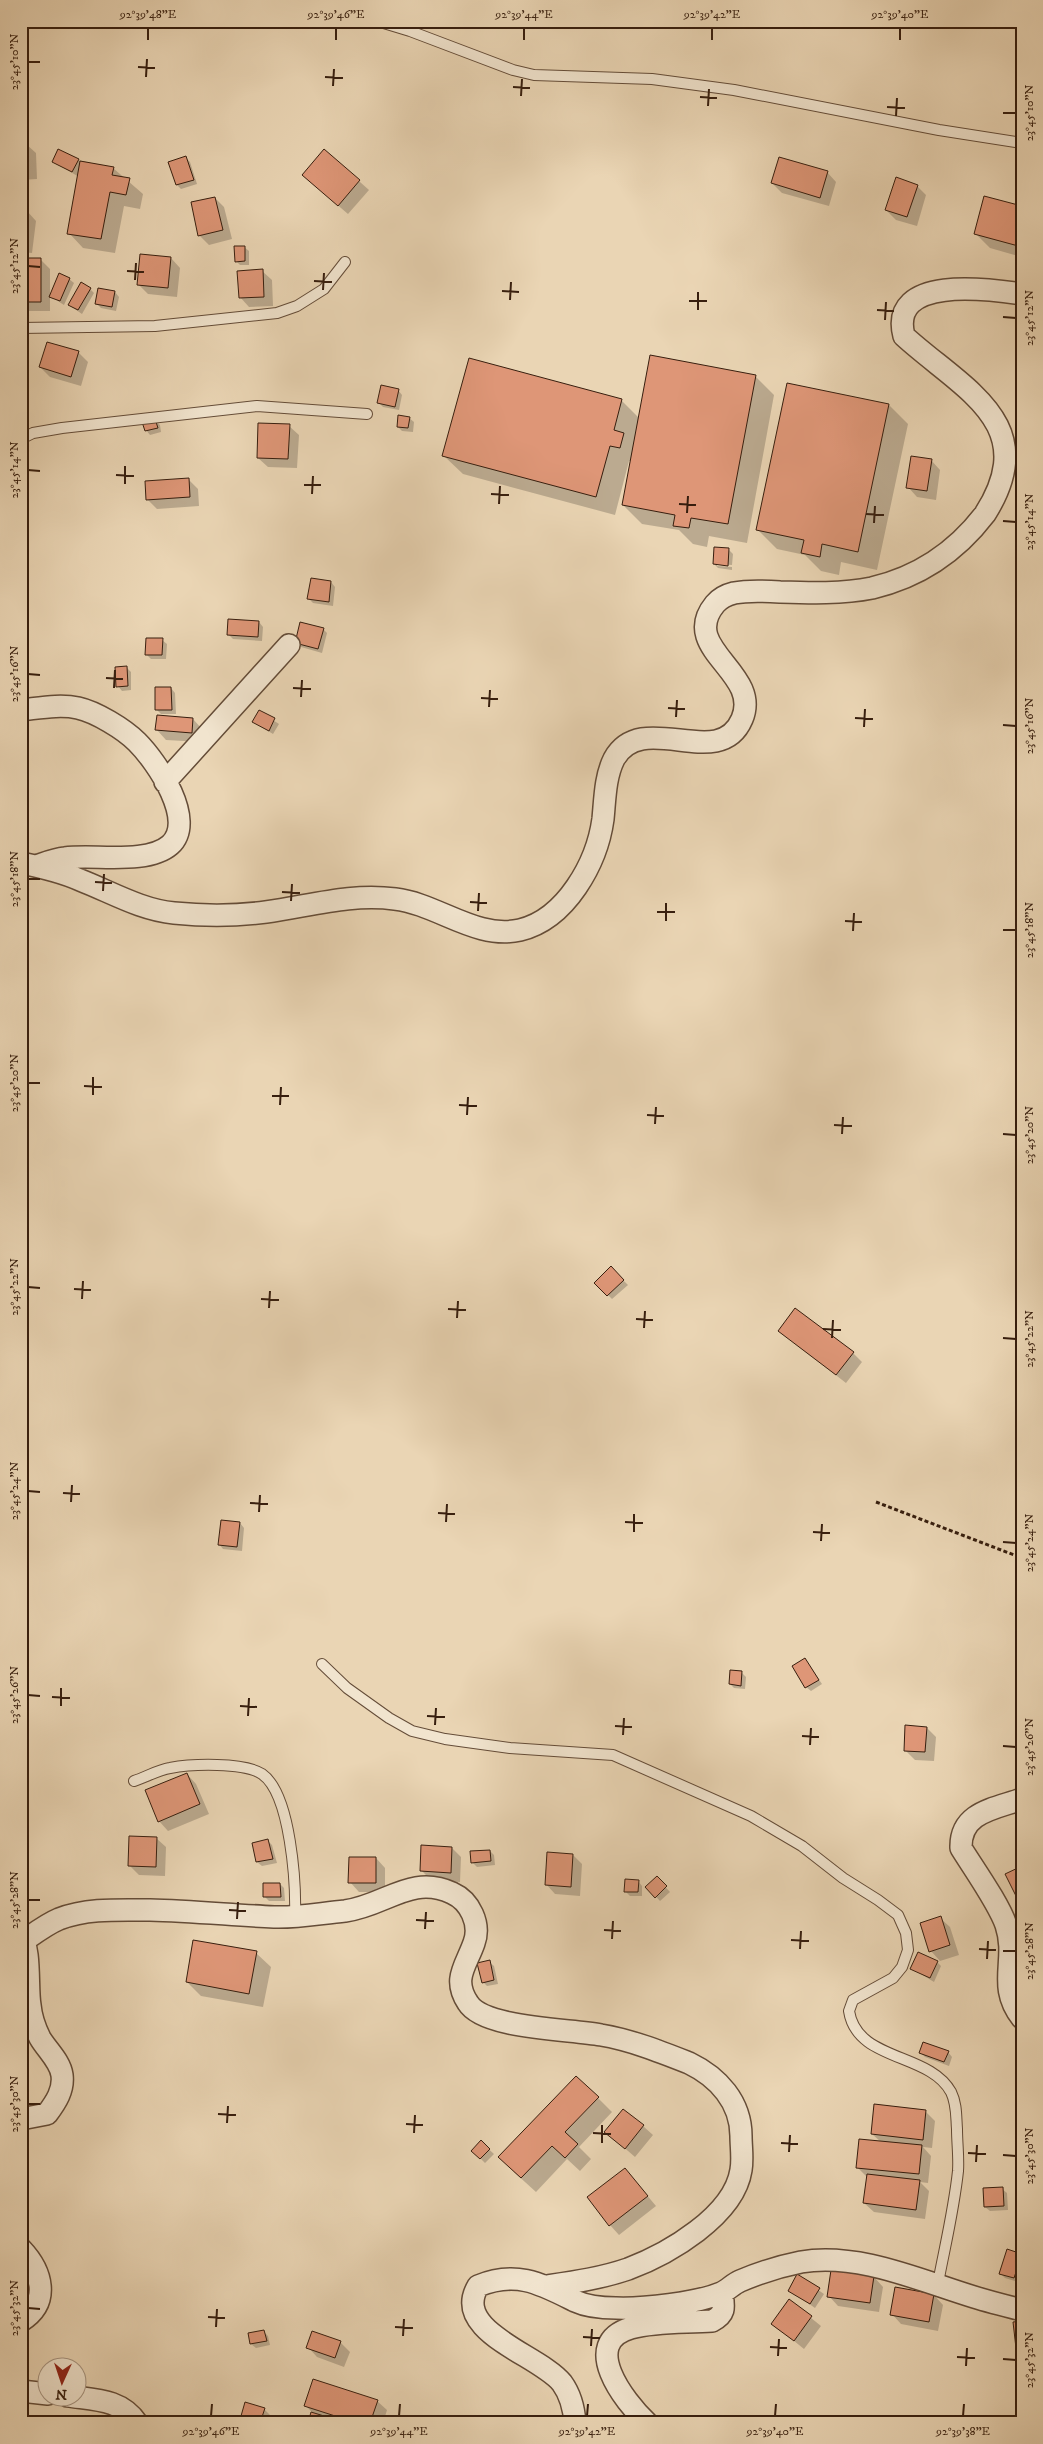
<svg xmlns="http://www.w3.org/2000/svg" width="1043" height="2444" viewBox="0 0 1043 2444" font-family="'IM FELL DW Pica',serif">
<style>
.shadow{fill:#0003}
.building{fill:#de9677;stroke:#371e0e}
.lines{fill:none;stroke-linecap:round;stroke-linejoin:round}
.lane-casing{stroke:#644c38;stroke-width:12}
.street-casing{stroke:#644c38;stroke-width:24}
.path{stroke:#371e0e;stroke-width:3;stroke-dasharray:4 2.5;stroke-linecap:butt}
.lane{stroke:#f1e4ce;stroke-width:10}
.street{stroke:#f1e4ce;stroke-width:21}
.ticks{fill:none;stroke:#371e0e;stroke-width:2}
.neatline{fill:none;stroke:#371e0e;stroke-width:2}
.ticks-label{font-size:12px;text-anchor:middle;fill:#371e0e}
</style>
<rect width="100%" height="100%" fill="#ead5b4"/>
<filter id="stains"><feTurbulence type="fractalNoise" baseFrequency=".004" numOctaves="4"/><feColorMatrix values="0 0 0 0 .2 0 0 0 0 .09 0 0 0 0 .02 0 0 0 .5 -.17"/></filter>
<radialGradient id="worn" r=".72"><stop offset=".6" stop-color="#630" stop-opacity="0"/><stop offset="1" stop-color="#630" stop-opacity=".3"/></radialGradient>
<path class="shadow" d="M 21,144 L 26,144 L 36,153 L 37,179 L 21,180 Z
M 324,150 L 369,190 L 348,214 L 313,184 Z
M 186,158 L 190,162 L 197,184 L 181,189 L 177,185 Z
M 78,160 L 113,168 L 143,194 L 140,209 L 124,206 L 115,253 L 83,248 L 69,233 L 79,177 L 54,162 Z
M 827,172 L 836,182 L 829,206 L 782,193 L 772,183 Z
M 917,186 L 926,195 L 917,226 L 896,220 L 886,210 Z
M 215,198 L 224,207 L 232,239 L 209,245 L 199,235 Z
M 1022,207 L 1022,257 L 990,248 L 976,234 Z
M 21,211 L 27,211 L 36,221 L 32,253 L 21,252 Z
M 244,247 L 249,251 L 249,265 L 240,265 L 236,261 Z
M 171,258 L 180,268 L 177,297 L 148,294 L 138,284 Z
M 21,259 L 40,259 L 50,269 L 50,311 L 21,311 Z
M 262,271 L 272,280 L 273,306 L 249,307 L 240,297 Z
M 69,279 L 74,283 L 64,305 L 50,296 Z
M 90,289 L 94,293 L 82,314 L 69,305 Z
M 115,292 L 119,297 L 116,311 L 101,308 L 96,303 Z
M 78,352 L 88,362 L 81,386 L 50,377 L 40,367 Z
M 755,376 L 774,395 L 747,543 L 709,536 L 707,547 L 693,544 L 679,530 L 642,524 L 623,505 L 631,461 L 629,461 L 615,515 L 463,474 L 444,456 L 621,400 L 639,418 Z
M 788,385 L 889,405 L 908,424 L 877,570 L 841,562 L 839,575 L 821,571 L 805,555 L 777,549 L 758,530 Z
M 398,390 L 402,395 L 399,410 L 383,407 L 379,403 Z
M 409,418 L 414,422 L 413,432 L 402,431 L 398,427 Z
M 155,420 L 160,425 L 161,432 L 150,435 L 146,430 Z
M 289,426 L 299,435 L 297,468 L 268,467 L 258,458 Z
M 931,460 L 940,470 L 936,500 L 917,497 L 908,487 Z
M 188,479 L 198,489 L 199,506 L 157,509 L 148,500 Z
M 729,550 L 733,554 L 732,565 L 717,564 L 717,566 L 732,567 L 732,570 L 718,568 L 714,564 Z
M 331,582 L 335,587 L 333,606 L 313,603 L 309,599 Z
M 259,622 L 263,627 L 262,641 L 233,639 L 229,635 Z
M 323,629 L 327,633 L 322,653 L 301,647 L 296,643 Z
M 162,640 L 167,644 L 166,659 L 151,659 L 146,654 Z
M 126,667 L 131,672 L 131,690 L 122,691 L 118,686 Z
M 171,688 L 175,693 L 176,714 L 161,714 L 157,710 Z
M 259,711 L 279,724 L 273,734 L 253,722 Z
M 193,719 L 202,729 L 201,742 L 166,740 L 157,730 Z
M 611,1268 L 628,1285 L 612,1299 L 596,1283 Z
M 779,1331 L 853,1353 L 862,1362 L 846,1383 Z
M 222,1521 L 240,1523 L 244,1528 L 242,1551 L 223,1549 L 219,1544 Z
M 805,1659 L 822,1684 L 811,1691 L 806,1687 Z
M 731,1671 L 742,1673 L 746,1677 L 745,1689 L 734,1688 L 730,1684 Z
M 927,1728 L 936,1737 L 934,1761 L 915,1760 L 905,1750 Z
M 187,1774 L 196,1784 L 209,1814 L 168,1831 L 159,1821 Z
M 156,1838 L 166,1847 L 165,1876 L 139,1875 L 130,1866 Z
M 268,1841 L 272,1845 L 277,1863 L 262,1866 L 257,1862 Z
M 452,1848 L 461,1857 L 460,1882 L 431,1880 L 421,1870 Z
M 490,1851 L 494,1855 L 495,1865 L 477,1867 L 472,1862 Z
M 573,1855 L 582,1864 L 580,1896 L 555,1894 L 546,1884 Z
M 376,1858 L 385,1868 L 385,1892 L 359,1892 L 350,1882 Z
M 657,1878 L 670,1892 L 660,1901 L 647,1887 Z
M 638,1881 L 642,1886 L 642,1896 L 630,1896 L 625,1891 Z
M 280,1884 L 284,1888 L 285,1901 L 269,1901 L 265,1897 Z
M 940,1918 L 950,1927 L 959,1955 L 940,1961 L 931,1951 Z
M 256,1953 L 271,1967 L 263,2007 L 201,1996 L 187,1982 Z
M 489,1962 L 494,1966 L 498,1984 L 487,1986 L 483,1982 Z
M 937,1962 L 941,1966 L 934,1982 L 911,1968 Z
M 948,2052 L 952,2057 L 949,2066 L 925,2057 L 921,2053 Z
M 598,2098 L 612,2112 L 579,2147 L 591,2159 L 580,2171 L 567,2159 L 536,2192 L 514,2172 Z
M 925,2111 L 935,2121 L 932,2148 L 923,2147 L 931,2156 L 928,2183 L 920,2182 L 929,2191 L 925,2219 L 874,2212 L 864,2203 L 867,2177 L 857,2167 L 881,2142 L 872,2134 Z
M 643,2126 L 653,2135 L 635,2157 L 606,2132 Z
M 481,2142 L 494,2154 L 485,2163 L 473,2151 Z
M 625,2169 L 656,2206 L 619,2235 L 610,2225 Z
M 1002,2189 L 1007,2193 L 1008,2210 L 990,2211 L 985,2207 Z
M 1021,2255 L 1022,2271 L 1018,2282 L 1005,2278 L 1000,2273 Z
M 798,2276 L 824,2294 L 815,2308 L 789,2290 Z
M 874,2277 L 883,2287 L 879,2312 L 838,2306 L 829,2296 Z
M 934,2295 L 943,2305 L 938,2331 L 901,2324 L 892,2314 Z
M 790,2301 L 821,2326 L 804,2349 L 773,2324 Z
M 264,2332 L 268,2336 L 270,2345 L 256,2348 L 251,2344 Z
M 340,2342 L 350,2352 L 344,2367 L 317,2357 L 308,2347 Z
M 377,2401 L 387,2410 L 383,2423 L 309,2423 L 312,2412 L 306,2406 Z
M 264,2409 L 274,2419 L 272,2423 L 240,2423 Z"/>
<path class="building" d="M 27,142 L 28,170 L 21,170 L 21,143 Z
M 58,149 L 79,159 L 72,172 L 52,162 Z
M 324,149 L 360,180 L 338,206 L 302,175 Z
M 186,156 L 194,180 L 176,185 L 168,162 Z
M 779,157 L 828,171 L 820,198 L 771,183 Z
M 80,161 L 114,167 L 112,175 L 130,178 L 126,195 L 110,192 L 101,239 L 67,234 Z
M 896,177 L 918,185 L 907,217 L 885,210 Z
M 984,196 L 1022,206 L 1022,247 L 974,234 Z
M 215,197 L 223,230 L 198,236 L 191,202 Z
M 21,210 L 27,210 L 23,244 L 21,244 Z
M 234,246 L 245,246 L 245,261 L 235,262 Z
M 140,254 L 171,257 L 168,288 L 137,285 Z
M 21,258 L 41,258 L 41,302 L 21,302 Z
M 263,269 L 264,297 L 239,298 L 237,271 Z
M 59,273 L 70,278 L 60,301 L 49,297 Z
M 81,282 L 91,288 L 78,310 L 68,305 Z
M 98,288 L 115,291 L 112,307 L 95,304 Z
M 47,342 L 79,351 L 71,377 L 39,367 Z
M 650,355 L 756,375 L 728,524 L 691,518 L 689,528 L 673,526 L 675,515 L 622,505 Z
M 469,358 L 622,399 L 614,430 L 624,433 L 620,448 L 610,446 L 596,497 L 442,456 Z
M 787,383 L 889,404 L 858,552 L 822,544 L 820,557 L 801,553 L 804,540 L 756,530 Z
M 381,385 L 399,389 L 395,407 L 377,403 Z
M 398,415 L 410,417 L 408,428 L 397,427 Z
M 155,419 L 158,428 L 145,431 L 142,422 Z
M 258,423 L 290,424 L 288,459 L 257,458 Z
M 911,456 L 932,459 L 927,491 L 906,488 Z
M 189,478 L 190,497 L 146,500 L 145,481 Z
M 714,547 L 729,548 L 728,566 L 713,564 Z
M 311,578 L 331,581 L 329,602 L 307,599 Z
M 228,619 L 259,621 L 258,637 L 227,635 Z
M 300,622 L 324,628 L 318,649 L 295,643 Z
M 146,638 L 163,638 L 162,655 L 145,655 Z
M 127,666 L 128,686 L 116,687 L 115,667 Z
M 155,687 L 171,687 L 172,710 L 155,710 Z
M 259,710 L 275,718 L 269,731 L 252,722 Z
M 157,715 L 193,718 L 192,733 L 155,730 Z
M 611,1266 L 624,1280 L 607,1296 L 594,1283 Z
M 795,1308 L 854,1352 L 836,1375 L 778,1331 Z
M 221,1520 L 240,1522 L 237,1547 L 218,1545 Z
M 805,1658 L 819,1680 L 805,1688 L 792,1666 Z
M 730,1670 L 742,1671 L 741,1686 L 729,1684 Z
M 905,1725 L 927,1727 L 925,1752 L 904,1751 Z
M 187,1773 L 200,1804 L 158,1822 L 145,1790 Z
M 129,1836 L 157,1837 L 156,1867 L 128,1866 Z
M 268,1839 L 273,1859 L 256,1862 L 252,1843 Z
M 421,1845 L 452,1847 L 451,1873 L 420,1871 Z
M 490,1850 L 491,1861 L 471,1863 L 470,1851 Z
M 547,1852 L 573,1854 L 571,1887 L 545,1885 Z
M 349,1857 L 376,1857 L 376,1883 L 348,1883 Z
M 1022,1866 L 1022,1900 L 1019,1902 L 1005,1874 Z
M 657,1876 L 667,1886 L 655,1898 L 645,1887 Z
M 625,1879 L 639,1880 L 638,1892 L 624,1892 Z
M 263,1883 L 280,1883 L 281,1897 L 263,1897 Z
M 941,1916 L 950,1945 L 929,1952 L 920,1923 Z
M 193,1940 L 257,1951 L 249,1994 L 186,1982 Z
M 918,1952 L 938,1961 L 930,1978 L 910,1969 Z
M 490,1960 L 494,1980 L 482,1983 L 477,1963 Z
M 923,2042 L 949,2051 L 944,2062 L 919,2053 Z
M 576,2076 L 599,2097 L 565,2132 L 578,2144 L 565,2158 L 552,2146 L 521,2178 L 498,2157 Z
M 874,2104 L 926,2110 L 923,2140 L 871,2134 Z
M 623,2109 L 644,2125 L 625,2149 L 604,2132 Z
M 859,2139 L 922,2145 L 919,2174 L 856,2168 Z
M 481,2140 L 490,2149 L 480,2159 L 471,2151 Z
M 625,2168 L 648,2196 L 609,2226 L 587,2197 Z
M 867,2174 L 920,2180 L 916,2210 L 863,2203 Z
M 1003,2187 L 1004,2206 L 984,2207 L 983,2188 Z
M 1007,2249 L 1022,2254 L 1014,2278 L 999,2274 Z
M 831,2270 L 874,2276 L 870,2303 L 827,2297 Z
M 797,2274 L 820,2288 L 810,2304 L 788,2291 Z
M 895,2287 L 934,2294 L 929,2322 L 890,2315 Z
M 789,2299 L 812,2316 L 794,2341 L 771,2324 Z
M 1022,2321 L 1022,2357 L 1017,2357 L 1013,2322 Z
M 264,2330 L 267,2341 L 250,2344 L 248,2333 Z
M 312,2331 L 341,2341 L 335,2358 L 306,2348 Z
M 313,2379 L 378,2400 L 370,2423 L 357,2423 L 304,2406 Z
M 245,2402 L 265,2408 L 260,2423 L 239,2423 Z
M 311,2412 L 347,2423 L 308,2423 Z"/>
<g class="lines">
<g class="lane-casing">
<path id="lane" d="M 377,21 L 410,31 L 513,70 L 534,75 L 652,79 L 734,90 L 939,130 L 1022,143
M 21,328 L 155,326 L 277,313 L 297,306 L 324,289 L 345,262
M 21,439 L 33,433 L 62,428 L 257,406 L 367,414
M 322,1664 L 347,1688 L 389,1718 L 412,1731 L 445,1739 L 510,1748 L 613,1755 L 751,1816 L 802,1846 L 843,1878 L 878,1900 L 898,1915 L 906,1933 L 908,1950 L 902,1967 L 893,1978 L 853,2000 L 849,2011 C 857,2062 929,2052 951,2092 C 957,2104 956,2117 957,2129 C 957,2143 959,2158 958,2171 C 954,2209 945,2246 938,2283
M 134,1781 C 146,1777 158,1770 170,1768 C 191,1764 244,1762 262,1774 C 291,1794 296,1884 295,1917"/>
</g>
<g class="street-casing">
<path id="street" d="M 21,710 C 40,708 60,704 78,708 C 96,712 124,729 137,742 C 157,762 197,821 170,845 C 147,865 94,854 65,858 C 55,859 45,863 36,866
M 165,782 L 289,645
M 21,863 C 41,867 62,872 80,880 C 111,892 141,910 174,913 C 204,916 236,916 266,912 C 310,906 351,893 395,899 C 438,904 476,940 520,930 C 566,919 597,863 603,819 C 605,799 605,777 614,759 C 642,708 719,773 742,719 C 762,672 678,649 715,604 C 720,598 726,595 734,593 C 749,590 765,591 780,592 C 810,593 842,594 872,588 C 919,577 956,552 985,514 C 1043,423 962,389 904,336 C 888,275 988,289 1022,294
M 1022,1799 C 994,1809 960,1812 961,1848 C 974,1869 999,1904 1006,1925 C 1018,1961 996,1985 1022,2018
M 21,1937 C 31,1947 27,1989 30,2005 C 31,2016 35,2028 40,2038 C 47,2050 60,2061 62,2075 C 64,2090 56,2102 47,2114 L 21,2119
M 25,1940 C 35,1933 47,1924 59,1919 C 88,1908 119,1910 150,1910 C 191,1911 232,1915 274,1917 C 297,1918 322,1913 345,1911 C 385,1906 411,1874 452,1893 C 470,1901 481,1924 474,1943 C 466,1966 452,1979 468,2003 C 484,2029 571,2029 601,2035 C 631,2040 661,2052 689,2063 C 718,2077 741,2102 741,2136 C 741,2147 743,2159 741,2170 C 734,2216 668,2254 628,2269 C 602,2278 574,2282 547,2286
M 21,2249 C 42,2271 51,2302 21,2321
M 21,2391 L 48,2394
M 68,2396 C 95,2400 121,2399 137,2423
M 575,2423 C 574,2409 570,2394 562,2383 C 540,2355 451,2332 478,2286 C 517,2270 541,2284 575,2301 C 588,2307 602,2308 616,2308 C 642,2309 697,2303 721,2293 C 728,2290 733,2284 740,2281 C 759,2273 781,2266 801,2262 C 858,2252 921,2281 974,2297 C 990,2302 1006,2306 1022,2310
M 647,2423 C 624,2401 579,2343 631,2328 C 657,2321 686,2323 712,2321 C 726,2314 724,2307 722,2293"/>
</g>
<path class="path" d="M 876,1502 L 1022,1558"/>
<use href="#lane" class="lane"/>
<use href="#street" class="street"/>
</g>
<path class="ticks" d="M 148,40 L 148,28M 336,40 L 336,28M 524,40 L 524,28M 712,40 L 712,28M 900,40 L 900,28M 28,62 L 40,62M 138,67 L 155,68M 146,77 L 147,59M 325,77 L 343,78M 333,86 L 334,69M 513,87 L 530,88M 521,96 L 522,79M 700,97 L 717,98M 708,106 L 709,89M 887,107 L 905,108M 1003,113 L 1016,113M 896,116 L 897,98M 28,266 L 40,267M 127,271 L 144,272M 135,280 L 136,263M 314,281 L 332,282M 323,290 L 324,273M 502,291 L 519,292M 510,300 L 511,282M 689,301 L 707,301M 698,310 L 698,292M 877,310 L 894,311M 1003,317 L 1016,318M 885,320 L 886,302M 28,470 L 40,471M 116,475 L 134,476M 125,484 L 125,466M 304,485 L 321,485M 312,494 L 313,476M 491,494 L 509,495M 499,504 L 500,486M 679,504 L 696,505M 687,513 L 688,496M 866,514 L 884,515M 1003,521 L 1016,522M 874,523 L 875,506M 28,674 L 40,675M 106,678 L 123,679M 114,688 L 115,670M 293,688 L 311,689M 301,697 L 302,680M 481,698 L 498,699M 489,707 L 490,690M 668,708 L 685,709M 676,717 L 677,700M 855,718 L 873,719M 1003,725 L 1016,726M 864,727 L 865,709M 28,879 L 40,879M 95,882 L 112,883M 103,891 L 104,874M 282,892 L 300,893M 291,901 L 292,884M 470,902 L 487,903M 478,911 L 479,893M 657,912 L 675,912M 666,921 L 666,903M 845,921 L 862,922M 1003,930 L 1016,930M 853,931 L 854,913M 28,1083 L 40,1083M 84,1086 L 102,1087M 93,1095 L 93,1077M 272,1096 L 289,1096M 280,1105 L 281,1087M 459,1105 L 477,1106M 467,1115 L 468,1097M 647,1115 L 664,1116M 655,1124 L 656,1107M 834,1125 L 852,1126M 842,1134 L 843,1117M 1003,1134 L 1016,1135M 28,1287 L 40,1288M 74,1289 L 91,1290M 82,1299 L 83,1281M 261,1299 L 279,1300M 269,1308 L 270,1291M 448,1309 L 466,1310M 457,1318 L 458,1301M 636,1319 L 653,1320M 644,1328 L 645,1311M 823,1329 L 841,1330M 832,1338 L 833,1320M 1003,1338 L 1016,1339M 28,1491 L 40,1492M 63,1493 L 80,1494M 71,1502 L 72,1485M 250,1503 L 268,1504M 259,1512 L 260,1495M 438,1513 L 455,1514M 446,1522 L 447,1504M 625,1522 L 643,1523M 634,1532 L 634,1514M 813,1532 L 830,1533M 821,1541 L 822,1524M 1003,1542 L 1016,1543M 28,1695 L 40,1696M 52,1697 L 70,1698M 61,1706 L 61,1688M 240,1706 L 257,1707M 248,1716 L 249,1698M 427,1716 L 445,1717M 435,1725 L 436,1708M 615,1726 L 632,1727M 623,1735 L 624,1718M 802,1736 L 819,1737M 810,1745 L 811,1728M 1003,1746 L 1016,1747M 28,1900 L 40,1900M 229,1910 L 246,1911M 237,1919 L 238,1902M 416,1920 L 434,1921M 425,1929 L 426,1912M 604,1930 L 621,1931M 612,1939 L 613,1921M 791,1940 L 809,1941M 800,1949 L 801,1931M 979,1949 L 996,1950M 1003,1951 L 1016,1951M 987,1959 L 988,1941M 28,2104 L 40,2104M 218,2114 L 236,2115M 227,2123 L 228,2106M 406,2124 L 423,2125M 414,2133 L 415,2115M 593,2133 L 611,2134M 602,2143 L 602,2125M 781,2143 L 798,2144M 789,2152 L 790,2135M 968,2153 L 986,2154M 1003,2155 L 1016,2156M 976,2162 L 977,2145M 28,2308 L 40,2309M 208,2317 L 225,2318M 216,2327 L 217,2309M 395,2327 L 413,2328M 403,2336 L 404,2319M 583,2337 L 600,2338M 591,2346 L 592,2329M 770,2347 L 787,2348M 778,2356 L 779,2339M 957,2357 L 975,2358M 1003,2359 L 1016,2360M 966,2366 L 967,2348M 211,2416 L 212,2404M 399,2416 L 400,2404M 587,2416 L 588,2404M 775,2416 L 776,2404M 963,2416 L 964,2404"/>
<rect width="1043" height="2444" fill="none" stroke="#ead5b4" stroke-width="55"/>
<g transform="translate(62 2382) rotate(183)"><circle r="24" fill="#f1e4ce" stroke="#a79581"/>
<path d="M0-4L9 19L0 12L-9 19Z" fill="#8f2418"/>
<text y="-8" font-size="14" font-weight="bold" text-anchor="middle" fill="#371e0e">N</text>
</g>
<rect x="28" y="28" width="988" height="2388" class="neatline"/>
<g class="ticks-label">
<text x="148" y="18">92°39'48"E</text>
<text x="336" y="18">92°39'46"E</text>
<text x="524" y="18">92°39'44"E</text>
<text x="712" y="18">92°39'42"E</text>
<text x="900" y="18">92°39'40"E</text>
<text transform="translate(14 62) rotate(-90)" y="4">23°45'10"N</text>
<text transform="translate(1029 113) rotate(-90)" y="4">23°45'10"N</text>
<text transform="translate(14 266) rotate(-90)" y="4">23°45'12"N</text>
<text transform="translate(1029 318) rotate(-90)" y="4">23°45'12"N</text>
<text transform="translate(14 470) rotate(-90)" y="4">23°45'14"N</text>
<text transform="translate(1029 522) rotate(-90)" y="4">23°45'14"N</text>
<text transform="translate(14 674) rotate(-90)" y="4">23°45'16"N</text>
<text transform="translate(1029 726) rotate(-90)" y="4">23°45'16"N</text>
<text transform="translate(14 879) rotate(-90)" y="4">23°45'18"N</text>
<text transform="translate(1029 930) rotate(-90)" y="4">23°45'18"N</text>
<text transform="translate(14 1083) rotate(-90)" y="4">23°45'20"N</text>
<text transform="translate(1029 1135) rotate(-90)" y="4">23°45'20"N</text>
<text transform="translate(14 1287) rotate(-90)" y="4">23°45'22"N</text>
<text transform="translate(1029 1339) rotate(-90)" y="4">23°45'22"N</text>
<text transform="translate(14 1491) rotate(-90)" y="4">23°45'24"N</text>
<text transform="translate(1029 1543) rotate(-90)" y="4">23°45'24"N</text>
<text transform="translate(14 1695) rotate(-90)" y="4">23°45'26"N</text>
<text transform="translate(1029 1747) rotate(-90)" y="4">23°45'26"N</text>
<text transform="translate(14 1900) rotate(-90)" y="4">23°45'28"N</text>
<text transform="translate(1029 1951) rotate(-90)" y="4">23°45'28"N</text>
<text transform="translate(14 2104) rotate(-90)" y="4">23°45'30"N</text>
<text transform="translate(1029 2156) rotate(-90)" y="4">23°45'30"N</text>
<text transform="translate(14 2308) rotate(-90)" y="4">23°45'32"N</text>
<text transform="translate(1029 2360) rotate(-90)" y="4">23°45'32"N</text>
<text x="211" y="2435">92°39'46"E</text>
<text x="399" y="2435">92°39'44"E</text>
<text x="587" y="2435">92°39'42"E</text>
<text x="775" y="2435">92°39'40"E</text>
<text x="963" y="2435">92°39'38"E</text>
</g>
<rect width="100%" height="100%" filter="url(#stains)"/>
<rect width="100%" height="100%" fill="url(#worn)"/>
</svg>
